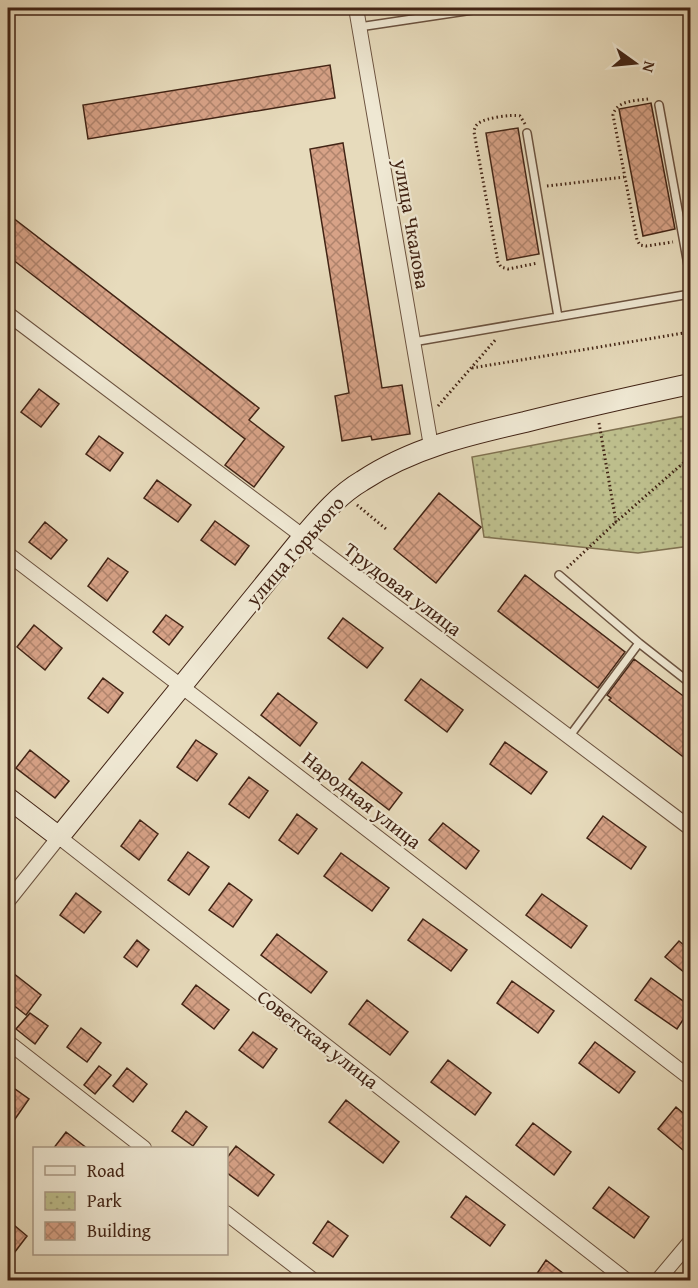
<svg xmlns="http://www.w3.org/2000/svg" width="698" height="1288" viewBox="0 0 698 1288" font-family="'Gentium Book Plus',serif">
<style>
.park{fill:url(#park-dots);stroke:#807150;stroke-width:1.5}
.building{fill:url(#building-cross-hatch);stroke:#422415;stroke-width:1.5}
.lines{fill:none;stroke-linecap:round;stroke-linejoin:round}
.lane-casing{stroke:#6b523f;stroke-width:10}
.street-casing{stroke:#6b523f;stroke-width:16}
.secondary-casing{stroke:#422415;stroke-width:22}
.path{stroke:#422415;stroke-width:3;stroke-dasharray:1.5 3;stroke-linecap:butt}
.lane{stroke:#efe8d3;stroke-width:7}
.street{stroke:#efe8d3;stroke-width:14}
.secondary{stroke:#efe8d3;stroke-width:20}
.labels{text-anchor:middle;stroke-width:4.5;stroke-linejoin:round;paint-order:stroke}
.street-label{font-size:20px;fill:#422415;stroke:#efe8d3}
</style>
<defs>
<pattern id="park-dots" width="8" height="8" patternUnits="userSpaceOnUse" patternTransform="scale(1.5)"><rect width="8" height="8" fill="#bdbe8c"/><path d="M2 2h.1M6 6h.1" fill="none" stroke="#9b9a71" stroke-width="1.8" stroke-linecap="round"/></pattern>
<pattern id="building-cross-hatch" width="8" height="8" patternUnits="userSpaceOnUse" patternTransform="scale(1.5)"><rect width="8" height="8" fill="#d7a287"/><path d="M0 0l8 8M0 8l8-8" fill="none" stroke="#b0846d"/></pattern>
</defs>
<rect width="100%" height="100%" fill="#e7dbbc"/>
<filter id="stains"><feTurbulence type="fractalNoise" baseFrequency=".00333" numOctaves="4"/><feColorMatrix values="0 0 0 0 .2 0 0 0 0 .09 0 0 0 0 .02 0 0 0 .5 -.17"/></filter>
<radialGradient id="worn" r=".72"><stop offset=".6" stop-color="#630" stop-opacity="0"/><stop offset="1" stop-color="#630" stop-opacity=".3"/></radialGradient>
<path class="park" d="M 690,415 L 690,546 L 638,553 L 484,537 L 472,457 Z"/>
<path class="building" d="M 330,65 L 335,98 L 88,139 L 83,105 Z
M 651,103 L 675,229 L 643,236 L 619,109 Z
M 518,128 L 539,254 L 507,260 L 486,133 Z
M 343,143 L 382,388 L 402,385 L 410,434 L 372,440 L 371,436 L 342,441 L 335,396 L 349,393 L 310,149 Z
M 8,214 L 259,408 L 249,420 L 284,447 L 254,487 L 225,465 L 245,439 L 8,256 Z
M 39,389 L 59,404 L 41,427 L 21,412 Z
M 99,436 L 123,453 L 110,471 L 86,454 Z
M 157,480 L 191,505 L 178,522 L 144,498 Z
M 439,493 L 481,527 L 436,583 L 394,549 Z
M 215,521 L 249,546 L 235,565 L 201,540 Z
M 45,522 L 67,540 L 51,559 L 29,542 Z
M 108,558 L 128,572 L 107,601 L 88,586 Z
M 525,575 L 625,652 L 598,688 L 498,611 Z
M 166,615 L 183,627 L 169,645 L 153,632 Z
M 343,618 L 383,648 L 367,668 L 328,638 Z
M 34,625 L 62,648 L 45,670 L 17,647 Z
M 634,659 L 690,701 L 690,762 L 609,700 L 611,698 L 607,695 Z
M 103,678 L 123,693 L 108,713 L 88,698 Z
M 421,679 L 463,710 L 447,732 L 405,700 Z
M 278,693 L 317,723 L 300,746 L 261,715 Z
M 196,740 L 217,754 L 197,781 L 177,767 Z
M 505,742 L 547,772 L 531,794 L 490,764 Z
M 30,750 L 69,781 L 55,798 L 16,768 Z
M 362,762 L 402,793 L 389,810 L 349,779 Z
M 249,777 L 268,791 L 249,818 L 229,804 Z
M 297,814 L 317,829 L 298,854 L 279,840 Z
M 603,816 L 646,847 L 631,869 L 587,838 Z
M 140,820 L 158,834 L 139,860 L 121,846 Z
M 443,823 L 479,851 L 466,869 L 429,840 Z
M 188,852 L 209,867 L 189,895 L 168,880 Z
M 341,853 L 389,888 L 372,911 L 324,876 Z
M 229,883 L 252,900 L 233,927 L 209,910 Z
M 76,893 L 101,912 L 84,933 L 60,915 Z
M 542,894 L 587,926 L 571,948 L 526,915 Z
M 423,919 L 467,950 L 451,971 L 408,940 Z
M 277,934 L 327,972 L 311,993 L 261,955 Z
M 137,940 L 149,950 L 137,967 L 124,957 Z
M 679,941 L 690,950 L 690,977 L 665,957 Z
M 13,973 L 41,995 L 26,1015 L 8,1001 L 8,980 Z
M 651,978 L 690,1006 L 690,1009 L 677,1029 L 635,1000 Z
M 512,981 L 554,1011 L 538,1033 L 497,1003 Z
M 196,985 L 229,1010 L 214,1029 L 182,1004 Z
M 367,1000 L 408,1032 L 390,1055 L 349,1024 Z
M 30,1013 L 48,1026 L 35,1044 L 16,1029 Z
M 81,1028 L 101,1043 L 87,1062 L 67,1047 Z
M 253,1032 L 277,1049 L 263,1068 L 239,1050 Z
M 595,1042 L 635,1072 L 619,1093 L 579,1063 Z
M 448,1060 L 491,1093 L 475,1115 L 431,1082 Z
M 99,1066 L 111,1075 L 95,1094 L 84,1085 Z
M 127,1068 L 147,1084 L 133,1102 L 113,1086 Z
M 8,1084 L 29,1099 L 8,1129 Z
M 346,1100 L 399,1142 L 383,1163 L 329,1122 Z
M 676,1107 L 690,1119 L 690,1156 L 658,1129 Z
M 186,1111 L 207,1127 L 193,1146 L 172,1131 Z
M 533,1123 L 571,1152 L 554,1175 L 516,1145 Z
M 66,1132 L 88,1149 L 53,1149 Z
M 236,1146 L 274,1175 L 258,1196 L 226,1172 L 226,1159 Z
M 609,1187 L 649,1217 L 634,1238 L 593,1208 Z
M 466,1196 L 505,1225 L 490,1246 L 451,1217 Z
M 8,1220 L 27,1236 L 8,1261 Z
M 328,1221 L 348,1236 L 333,1257 L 313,1243 Z
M 546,1260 L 573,1281 L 532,1281 Z"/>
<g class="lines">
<g class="lane-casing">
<path id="lane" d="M 359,27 L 486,8
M 659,105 L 690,276
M 527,133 L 558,317
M 413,342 L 690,294
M 559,575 L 639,643
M 569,737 L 639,643 L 690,683"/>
</g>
<g class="street-casing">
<path id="street" d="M 356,8 L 431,446
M 8,314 L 690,828
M 8,554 L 181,686 L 690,1078
M 8,901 L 59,837 L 626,1280
M 8,1042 L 144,1148
M 226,1213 L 313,1280
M 658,1280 L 690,1242"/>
</g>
<g class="secondary-casing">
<path id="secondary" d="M 8,798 L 59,837 L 302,538 C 320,517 338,495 362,481 C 412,448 468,435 525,422 C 580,408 635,396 690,384"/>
</g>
<path class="path" d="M 648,99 C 635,101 617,100 613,115 L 637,240 L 640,245 L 646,246 L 673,242
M 525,124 L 520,116 C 512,114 485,118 479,123 C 475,126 475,127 474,132 L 498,262 L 501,267 L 508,269 L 538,263
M 547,186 L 624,177
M 472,368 L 690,332
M 438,406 L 497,338
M 599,423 L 616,522 L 690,457
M 684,461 L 690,443
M 357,505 L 386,529
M 567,568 L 616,522"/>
<use href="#lane" class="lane"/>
<use href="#street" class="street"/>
<use href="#secondary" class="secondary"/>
</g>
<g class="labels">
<g class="street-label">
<text transform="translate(412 224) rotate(80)" y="7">улица Чкалова</text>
<text transform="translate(295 551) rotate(-49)" y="7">улица Горького</text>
<text transform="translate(403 589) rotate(37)" y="7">Трудовая улица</text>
<text transform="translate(362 800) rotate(38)" y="7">Народная улица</text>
<text transform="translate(318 1039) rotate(38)" y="7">Советская улица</text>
</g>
</g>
<rect width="698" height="1288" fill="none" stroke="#e7dbbc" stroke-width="30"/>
<rect x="9" y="9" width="680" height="1270" fill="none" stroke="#422415" stroke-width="3"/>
<rect x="15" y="15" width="668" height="1258" fill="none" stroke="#422415" stroke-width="1.5"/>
<rect x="33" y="1147" width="195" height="108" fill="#efe8d3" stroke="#aa9a87" stroke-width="1.5"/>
<rect x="45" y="1166" width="30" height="9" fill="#efe8d3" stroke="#aa9a87" stroke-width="1.5"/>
<text x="87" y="1177" font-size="18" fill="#422415">Road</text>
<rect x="45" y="1192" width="30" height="18" fill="url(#park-dots)" stroke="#aa9a87" stroke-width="1.5"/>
<text x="87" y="1207" font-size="18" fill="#422415">Park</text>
<rect x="45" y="1222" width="30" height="18" fill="url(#building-cross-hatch)" stroke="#aa9a87" stroke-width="1.5"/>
<text x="87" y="1237" font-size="18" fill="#422415">Building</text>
<g transform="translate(635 63) rotate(105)" stroke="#efe8d3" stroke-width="4.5" paint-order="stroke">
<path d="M0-4.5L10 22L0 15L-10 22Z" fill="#422415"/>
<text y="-9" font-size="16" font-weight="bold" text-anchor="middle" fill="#422415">N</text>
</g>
<rect width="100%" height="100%" filter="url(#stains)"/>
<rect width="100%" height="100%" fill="url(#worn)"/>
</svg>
